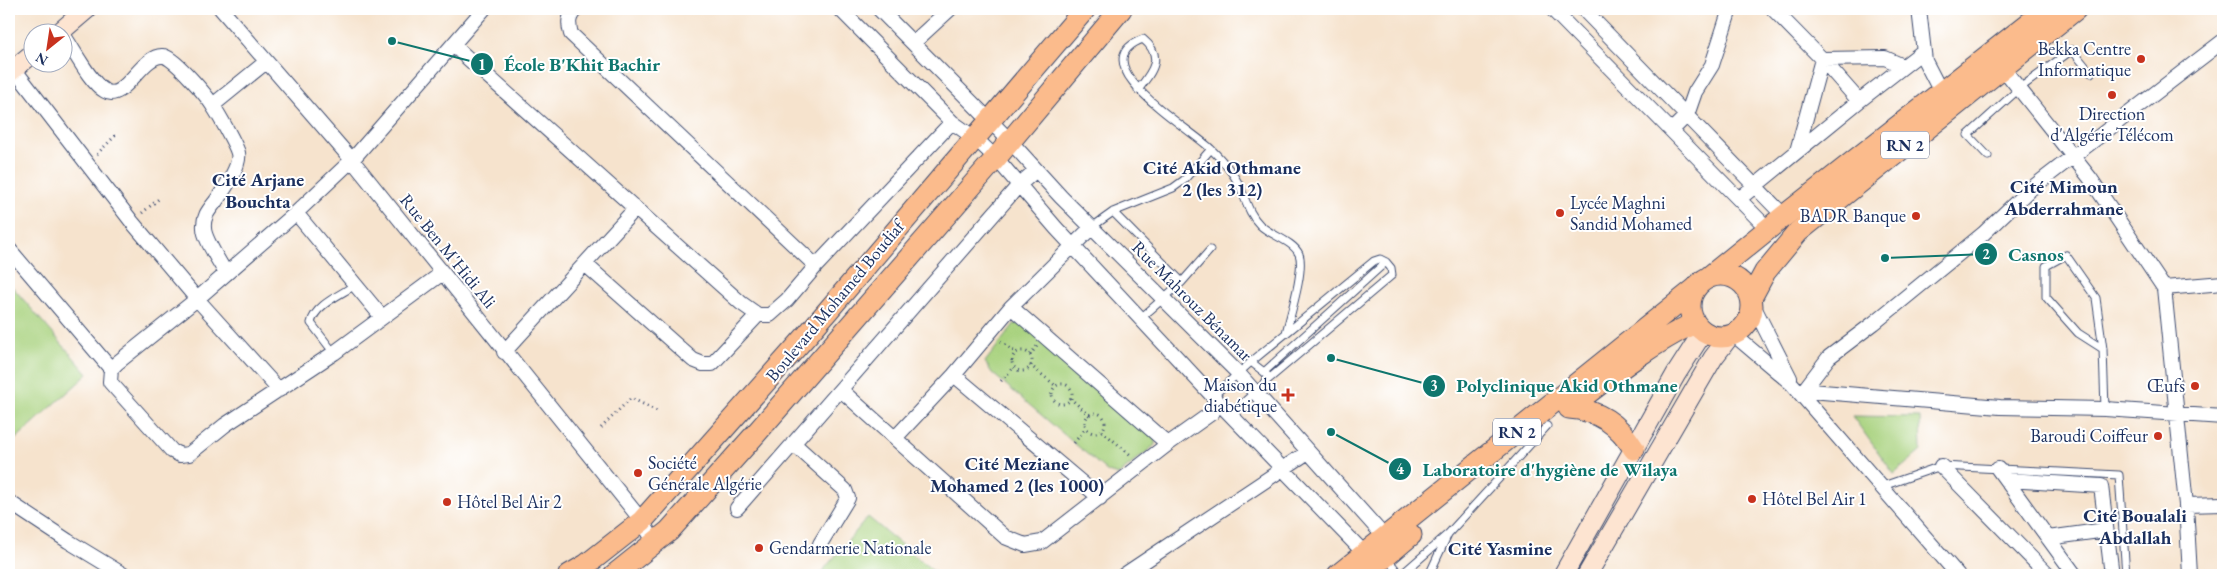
<svg xmlns="http://www.w3.org/2000/svg" width="2232" height="584" viewBox="0 0 2232 584" font-family="'EB Garamond',serif">
<style>
.green{fill:#a8d27e;stroke:#62806e}
.lines{fill:none;stroke-linecap:round;stroke-linejoin:round}
.lane-casing{stroke:#3c4a6f;stroke-width:9}
.street-casing{stroke:#3c4a6f;stroke-width:16}
.secondary-casing{stroke:#3c4a6f;stroke-width:21}
.primary-casing{stroke:#3c4a6f;stroke-width:23}
.path{stroke:#3c4a6f;stroke-width:3;stroke-dasharray:1 4;stroke-linecap:butt}
.lane{stroke:#fff;stroke-width:7}
.street{stroke:#fff;stroke-width:14}
.secondary{stroke:#fde4d1;stroke-width:19}
.primary{stroke:#fbbb8c;stroke-width:21}
.poi-dot{fill:#c8321e;stroke:#fff;stroke-width:2}
.labels{text-anchor:middle;stroke-width:4;stroke-linejoin:round;paint-order:stroke}
.shield{fill:#fff;stroke:#5f6d8e;stroke-width:1}
.shield-label{font-size:16px;font-weight:bold;fill:#1b2f5e}
.poi-label{font-size:18px;fill:#1b2f5e;stroke:#fff;text-anchor:end}
.street-label{font-size:18px;fill:#1b2f5e;stroke:#fff}
.neighbourhood-label{font-size:19px;font-weight:bold;fill:#1b2f5e;stroke:#fff}
.leader{fill:none;stroke:#0f766e;stroke-width:2}
.callout-dot{fill:#0f766e;stroke:#fff;stroke-width:2}
.mark-label{font-size:15px;text-anchor:middle;font-weight:bold;fill:#fff}
.callout-label{font-size:19px;text-anchor:middle;font-weight:bold;fill:#0f766e;stroke:#fff;stroke-width:4;stroke-linejoin:round;paint-order:stroke}
</style>
<rect width="100%" height="100%" fill="#fff"/>
<filter id="ink" filterUnits="userSpaceOnUse"><feTurbulence type="fractalNoise" baseFrequency=".02" numOctaves="2"/><feDisplacementMap in="SourceGraphic" scale="10" xChannelSelector="R" yChannelSelector="G"/><feConvolveMatrix kernelMatrix="1 2 1 2 8 2 1 2 1" color-interpolation-filters="sRGB"/></filter>
<filter id="wash" filterUnits="userSpaceOnUse"><feTurbulence type="fractalNoise" baseFrequency=".0096" numOctaves="4" result="noise"/><feDisplacementMap in="SourceGraphic" scale="20" xChannelSelector="R" yChannelSelector="G"/><feGaussianBlur stdDeviation="1.12" result="paint"/><feColorMatrix in="noise" values="0 0 0 0 0 0 0 0 0 0 0 0 0 0 0 0 0 1.4 0 .05"/><feComposite in="paint" operator="in"/></filter>
<g filter="url(#wash)">
<rect width="100%" height="100%" fill="#f6e3cd"/>
<path class="green" d="M 9,283 L 88,374 L 9,445 Z
M 1025,323 L 1155,435 L 1155,445 L 1118,475 L 1108,472 L 992,373 L 985,362 L 1014,324 Z
M 1852,416 L 1920,417 L 1921,451 L 1894,474 Z
M 868,517 L 938,575 L 820,574 Z"/>
</g>
<g filter="url(#ink)">
<g class="lines">
<g class="lane-casing">
<path id="lane" d="M 1138,90 C 1152,72 1165,57 1143,39 C 1078,63 1191,129 1211,149 C 1221,159 1233,172 1239,185 C 1246,199 1248,213 1260,225 C 1270,235 1293,241 1299,254 C 1305,269 1290,316 1286,333
M 1988,156 L 1968,135 L 2020,88 L 2072,50 L 2091,73
M 1113,212 L 1182,282
M 1092,227 L 1113,212 L 1173,188 L 1184,180 L 1211,149
M 1141,318 L 1182,282 L 1210,250
M 2103,349 L 2078,333 L 2046,297 L 2046,266 L 2066,255 L 2096,298 L 2103,349 L 2105,409
M 334,353 L 311,323 C 315,305 340,295 355,285
M 1264,372 L 1251,362 L 1374,261 L 1380,259 L 1386,262
M 1213,399 L 1213,396 L 1251,362
M 1230,415 L 1270,378 L 1392,275 L 1391,268 L 1386,262 L 1264,372 L 1270,378
M 1883,486 L 1941,466 L 2119,475 L 2126,575
M 1448,534 L 1547,426
M 1393,566 L 1400,575
M 1401,575 L 1448,534 L 1429,575"/>
</g>
<g class="street-casing">
<path id="street" d="M 221,9 L 352,160 L 642,521 L 655,543
M 576,9 C 568,17 568,23 571,34 L 816,266
M 840,9 L 952,122 L 976,139 L 996,158 L 1056,228 L 1221,405 L 1370,559
M 879,9 L 1009,140 L 1061,197 L 1238,373 L 1390,543
M 1552,9 L 1768,229
M 1583,9 L 1784,216
M 1773,9 L 1822,59 L 1859,101
M 1919,9 L 1925,61 L 1941,92
M 62,33 C 73,48 90,83 105,91 C 124,103 142,54 163,56 C 173,56 207,96 213,106 C 219,115 236,145 238,153 C 241,166 223,191 216,201 C 209,210 203,216 204,228 C 204,239 220,262 225,272
M 913,43 L 950,9
M 453,45 L 741,303 L 758,315 L 770,315 L 787,300 L 816,266 L 952,122
M 2002,67 L 2090,178 L 2164,288 L 2186,505 L 2190,575
M 14,69 L 132,222 L 197,299 L 279,390
M 213,105 L 266,62
M 1672,130 L 1687,115 L 1695,92 L 1712,65 L 1730,9
M 1797,151 L 1822,59 L 1885,58 L 1903,66
M 1739,199 L 1859,101 L 1922,52
M 296,213 L 382,317
M 9,249 L 111,369
M 585,264 L 693,360 L 703,364 L 712,364 L 758,315
M 441,274 L 334,353 L 225,425 L 189,454 L 180,455 L 172,451 L 110,382 L 111,369 L 117,363 L 197,299 L 296,213 L 352,160 L 484,9
M 2164,288 L 2223,283
M 1752,303 L 1790,378
M 1011,307 L 1168,444
M 1734,335 L 1792,384 L 1958,575
M 504,352 L 635,209
M 954,375 L 1100,498
M 841,390 L 1005,537 L 1025,545 L 1042,542 L 1168,444 L 1213,412
M 1799,390 L 2000,407 L 2105,409 L 2223,417
M 1804,390 L 1829,357 L 1874,323 L 1983,234 L 2028,191 L 2223,41
M 896,437 L 954,375 L 1011,307 L 1092,227
M 793,443 L 845,490 L 848,498 L 820,544
M 1941,466 L 2048,575
M 1998,469 L 2075,575
M 2007,480 L 2101,486 L 2112,575
M 9,502 L 68,541 L 124,575
M 2186,505 L 2223,504
M 737,508 L 1019,185 L 1036,170
M 2048,538 L 2106,530
M 1124,575 L 1308,452"/>
</g>
<g class="secondary-casing">
<path id="secondary" d="M 60,32 L 87,9
M 9,73 L 32,54
M 1563,575 L 1676,374 L 1703,332
M 1587,575 L 1713,358 L 1729,337"/>
</g>
<g class="primary-casing">
<path id="primary" d="M1690 306a31 31 0 1 1 62 0a31 31 0 1 1-62 0Z
M 1709,277 L 1784,216 L 2047,9
M 1751,298 L 1765,272 L 1798,232 L 2076,9
M 1575,403 C 1614,373 1651,344 1694,323
M 1569,408 C 1598,410 1619,424 1634,449
M 569,575 L 586,565 L 642,521 L 808,334 L 1085,9
M 614,575 L 669,531 L 753,437 L 996,158 L 1121,9
M 1338,575 L 1696,288
M 1364,575 L 1411,535"/>
</g>
<path class="path" d="M 97,154 L 118,133
M 142,213 L 161,197
M 1001,341 L 1016,353
M1012 361a10 10 0 1 1 20 0a10 10 0 1 1-20 0Z
M 1030,355 L 1037,346
M 1030,365 L 1056,386
M 1001,381 L 1014,367
M1052 394a10 10 0 1 1 20 0a10 10 0 1 1-20 0Z
M 1070,398 L 1090,416
M1085 423a10 10 0 1 1 20 0a10 10 0 1 1-20 0Z
M 601,428 L 631,398 L 657,411
M 1102,431 L 1132,456
M 1074,443 L 1086,427
M 9,572 L 35,575"/>
<use href="#lane" class="lane"/>
<use href="#street" class="street"/>
<use href="#secondary" class="secondary"/>
<use href="#primary" class="primary"/>
</g>
</g>
<g class="poi-dot">
<circle cx="2141" cy="59" r="5"/>
<circle cx="2112" cy="95" r="5"/>
<circle cx="1560" cy="213" r="5"/>
<circle cx="1916" cy="216" r="5"/>
<circle cx="2195" cy="386" r="5"/>
<path d="M1285.5 387.5h5v5h5v5h-5v5h-5v-5h-5v-5h5z"/>
<circle cx="2158" cy="436" r="5"/>
<circle cx="638" cy="473" r="5"/>
<circle cx="1752" cy="499" r="5"/>
<circle cx="447" cy="502" r="5"/>
<circle cx="759" cy="548" r="5"/>
</g>
<g class="labels">
<g class="shield">
<rect x="1881" y="131.5" width="48" height="27" rx="4"/>
<rect x="1493" y="418.5" width="48" height="27" rx="4"/>
</g>
<g class="shield-label">
<text x="1905" y="151">RN 2</text>
<text x="1517" y="438">RN 2</text>
</g>
<g class="poi-label">
<text x="2131" y="55">Bekka Centre<tspan x="2131" dy="21">Informatique</tspan></text>
<text x="2112" y="120" text-anchor="middle">Direction<tspan x="2112" dy="21">d'Algérie Télécom</tspan></text>
<text x="1570" y="209" text-anchor="start">Lycée Maghni<tspan x="1570" dy="21">Sandid Mohamed</tspan></text>
<text x="1906" y="222">BADR Banque</text>
<text x="1277" y="391">Maison du<tspan x="1277" dy="21">diabétique</tspan></text>
<text x="2185" y="392">Œufs</text>
<text x="2148" y="442">Baroudi Coiffeur</text>
<text x="648" y="469" text-anchor="start">Société<tspan x="648" dy="21">Générale Algérie</tspan></text>
<text x="1762" y="505" text-anchor="start">Hôtel Bel Air 1</text>
<text x="457" y="508" text-anchor="start">Hôtel Bel Air 2</text>
<text x="769" y="554" text-anchor="start">Gendarmerie Nationale</text>
</g>
<g class="street-label">
<text transform="translate(448 251) rotate(51)" y="6">Rue Ben M'Hidi Ali</text>
<text transform="translate(835 301) rotate(-50)" y="6">Boulevard Mohamed Boudiaf</text>
<text transform="translate(1192 301) rotate(45)" y="6">Rue Mahrouz Bénamar</text>
</g>
<g class="neighbourhood-label">
<text x="1222" y="174">Cité Akid Othmane<tspan x="1222" dy="22">2 (les 312)</tspan></text>
<text x="258" y="186">Cité Arjane<tspan x="258" dy="22">Bouchta</tspan></text>
<text x="2064" y="193">Cité Mimoun<tspan x="2064" dy="22">Abderrahmane</tspan></text>
<text x="1017" y="470">Cité Meziane<tspan x="1017" dy="22">Mohamed 2 (les 1000)</tspan></text>
<text x="2135" y="522">Cité Boualali<tspan x="2135" dy="22">Abdallah</tspan></text>
<text x="1500" y="555">Cité Yasmine</text>
</g>
</g>
<path class="leader" d="M392 41L482 64M1885 258L1986 254M1331 358L1434 386M1331 432L1400 469"/>
<g class="callout-dot">
<circle cx="392" cy="41" r="5"/>
<circle cx="1885" cy="258" r="5"/>
<circle cx="1331" cy="358" r="5"/>
<circle cx="1331" cy="432" r="5"/>
<circle cx="482" cy="64" r="12"/>
<circle cx="1986" cy="254" r="12"/>
<circle cx="1434" cy="386" r="12"/>
<circle cx="1400" cy="469" r="12"/>
</g>
<g class="mark-label">
<text x="482" y="70">1</text>
<text x="1986" y="259">2</text>
<text x="1434" y="391">3</text>
<text x="1400" y="474">4</text>
</g>
<g class="callout-label">
<text x="582" y="71">École B'Khit Bachir</text>
<text x="2036" y="261">Casnos</text>
<text x="1567" y="392">Polyclinique Akid Othmane</text>
<text x="1550" y="476">Laboratoire d'hygiène de Wilaya</text>
</g>
<rect width="2232" height="584" fill="none" stroke="#fff" stroke-width="30"/>
<g transform="translate(48 48) rotate(210)"><circle r="24" fill="#ffffff" stroke="#a4acbf"/>
<path d="M0-4L9 19L0 12L-9 19Z" fill="#c8321e"/>
<text y="-8" font-size="14" font-weight="bold" text-anchor="middle" fill="#1b2f5e">N</text>
</g>
</svg>
